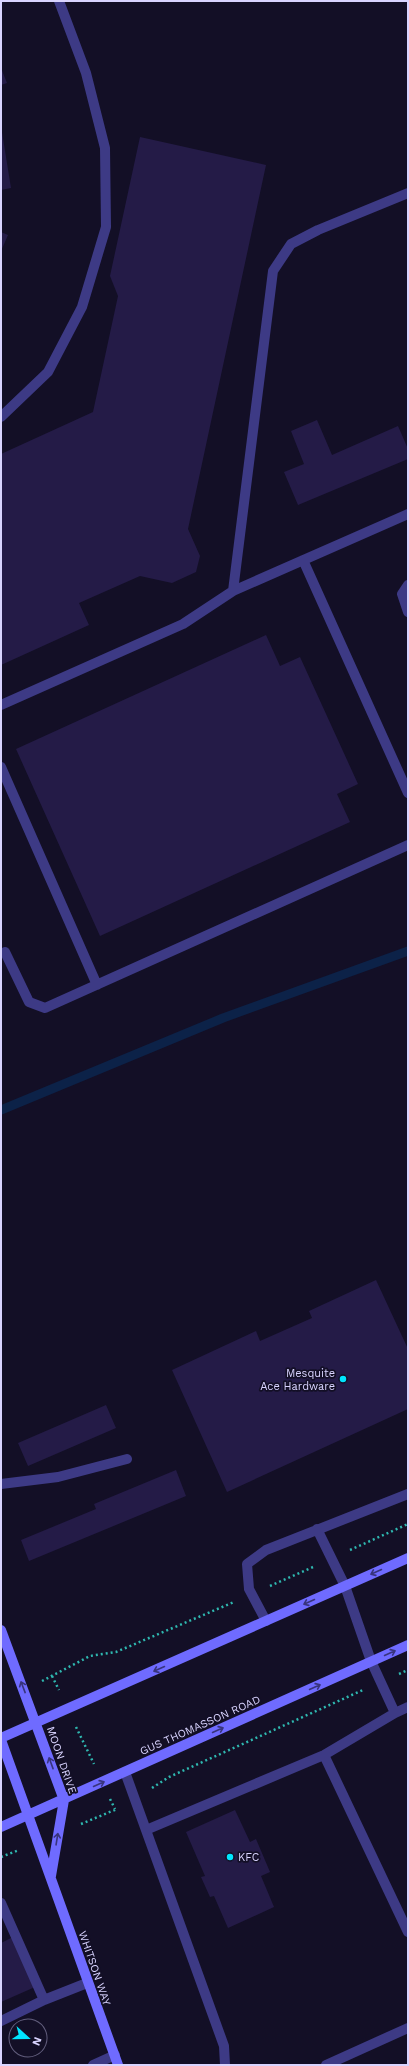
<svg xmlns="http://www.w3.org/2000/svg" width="409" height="2066" viewBox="0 0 409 2066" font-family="'Work Sans',sans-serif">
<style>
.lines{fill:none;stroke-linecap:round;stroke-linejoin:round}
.stream{stroke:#0c2248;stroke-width:9}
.building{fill:#241b47}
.path{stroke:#2fb8b0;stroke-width:2.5;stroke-dasharray:2 3;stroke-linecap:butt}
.lane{stroke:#3d3a85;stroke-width:10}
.secondary{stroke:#6f6bff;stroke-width:10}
.oneway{stroke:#38347d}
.poi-dot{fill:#00e5ff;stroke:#130f26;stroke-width:1.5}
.labels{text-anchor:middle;stroke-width:3.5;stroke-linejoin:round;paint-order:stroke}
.poi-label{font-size:11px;fill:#d9d4ff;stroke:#130f26;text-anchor:end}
.street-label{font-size:11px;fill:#d9d4ff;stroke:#130f26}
</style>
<rect width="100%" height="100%" fill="#130f26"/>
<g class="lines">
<path class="stream" d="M 1,1110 L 223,1018 L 408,951"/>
</g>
<path class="building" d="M 1,68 L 7,83 L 1,85 Z
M 1,126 L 11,188 L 1,190 Z
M 140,137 L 266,165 L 188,529 L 200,556 L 196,572 L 172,583 L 140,576 L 79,603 L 89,625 L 1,665 L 1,454 L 93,412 L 118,296 L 110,276 Z
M 1,232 L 8,235 L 1,251 Z
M 317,420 L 332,455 L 398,426 L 408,449 L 408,459 L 298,505 L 284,472 L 304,464 L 291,431 Z
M 266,635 L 280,666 L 300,657 L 358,784 L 337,794 L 350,822 L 100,936 L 16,749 Z
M 376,1280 L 408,1349 L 408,1409 L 227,1492 L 172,1370 L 256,1331 L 260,1341 L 312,1318 L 309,1311 Z
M 106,1405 L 116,1428 L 28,1466 L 18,1443 Z
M 176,1470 L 186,1496 L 29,1561 L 21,1540 L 96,1509 L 94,1504 Z
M 235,1810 L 250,1842 L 256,1839 L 270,1872 L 261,1876 L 274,1907 L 228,1928 L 214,1896 L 210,1897 L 201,1877 L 205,1876 L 186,1832 Z
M 13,1937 L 35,1987 L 1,2002 L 1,1943 Z"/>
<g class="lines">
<path class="path" d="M 350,1550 L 408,1524
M 270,1586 L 313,1567
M 399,1674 L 408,1670
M 52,1676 L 59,1690
M 42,1681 L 90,1656 L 116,1652 L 234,1602
M 76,1727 L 94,1764
M 152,1788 L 169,1777 L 363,1690
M 110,1799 L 115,1809
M 81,1824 L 117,1809
M 1,1857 L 19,1850"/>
<path class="lane" d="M 1,417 L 48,372 L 82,307 L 106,227 L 105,148 L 86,73 L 59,1
M 303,560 L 408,793
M 408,585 L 402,594 L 408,612
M 233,591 L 408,514
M 1,705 L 183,624 L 233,591 L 273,271 L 291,244 L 318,230 L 408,193
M 1,767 L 97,985
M 5,952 L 29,1002 L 45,1008 L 408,845
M 1,1484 L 58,1477 L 127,1459
M 266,1621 L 249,1589 L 247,1564 L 266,1550 L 408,1494
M 395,1713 L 408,1707
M 324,1755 L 408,1932
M 125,1772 L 224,2046 L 225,2065
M 146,1830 L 324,1755 L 395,1713 L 371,1661 L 345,1586 L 317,1529
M 1,1903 L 44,2000 L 87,1983
M 1,2021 L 44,2000
M 93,2065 L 115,2055
M 326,2065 L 408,2028"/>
<path class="secondary" d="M 1,1630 L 64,1800 L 51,1876
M 1,1738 L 408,1558
M 1,1740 L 118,2065
M 1,1827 L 408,1645"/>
</g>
<defs><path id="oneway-shaft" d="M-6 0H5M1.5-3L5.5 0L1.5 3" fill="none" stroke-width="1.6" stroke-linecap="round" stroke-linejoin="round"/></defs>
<g class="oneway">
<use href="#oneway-shaft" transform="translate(376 1572) rotate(156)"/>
<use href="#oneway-shaft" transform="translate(309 1602) rotate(156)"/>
<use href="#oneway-shaft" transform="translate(390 1653) rotate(-24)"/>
<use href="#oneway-shaft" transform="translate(159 1669) rotate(156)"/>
<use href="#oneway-shaft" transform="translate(23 1687) rotate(-111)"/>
<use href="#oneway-shaft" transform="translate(315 1687) rotate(-24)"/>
<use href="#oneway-shaft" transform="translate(218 1730) rotate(-24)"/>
<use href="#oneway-shaft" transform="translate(51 1763) rotate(-110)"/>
<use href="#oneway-shaft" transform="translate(99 1784) rotate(-24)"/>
<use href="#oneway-shaft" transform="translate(57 1839) rotate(-81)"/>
</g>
<g class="poi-dot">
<circle cx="343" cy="1379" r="4"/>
<circle cx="230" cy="1857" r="4"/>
</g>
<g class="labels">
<g class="poi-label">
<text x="335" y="1377">Mesquite<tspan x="335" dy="13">Ace Hardware</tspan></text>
<text x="238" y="1861" text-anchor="start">KFC</text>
</g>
<g class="street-label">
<text transform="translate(200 1725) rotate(-24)" y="4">GUS THOMASSON ROAD</text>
<text transform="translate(62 1760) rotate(71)" y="4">MOON DRIVE</text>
<text transform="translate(95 1968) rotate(71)" y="4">WHITSON WAY</text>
</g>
</g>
<rect width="409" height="2066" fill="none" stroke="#d9d4ff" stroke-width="4"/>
<g transform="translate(28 2038) rotate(111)"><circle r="19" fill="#130f26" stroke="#625e7d"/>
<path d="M0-3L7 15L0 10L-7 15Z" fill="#00e5ff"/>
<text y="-6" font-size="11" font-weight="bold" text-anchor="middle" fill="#d9d4ff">N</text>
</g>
</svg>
